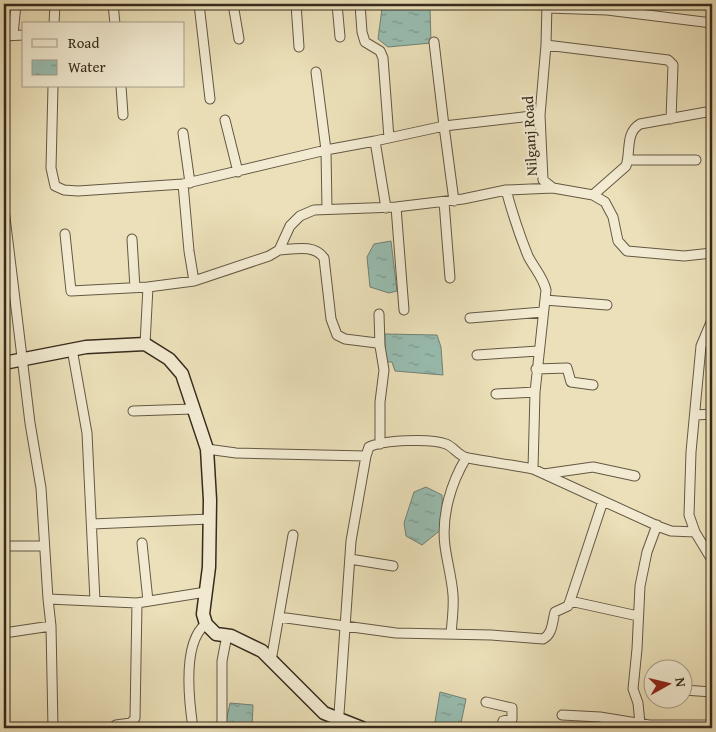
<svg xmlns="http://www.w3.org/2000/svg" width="716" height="732" viewBox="0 0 716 732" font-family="'Gentium Book Plus',serif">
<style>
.water{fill:url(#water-ripples);stroke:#718276}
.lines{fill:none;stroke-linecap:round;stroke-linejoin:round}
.street-casing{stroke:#645844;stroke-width:11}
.secondary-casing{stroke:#372a1d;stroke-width:15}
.street{stroke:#f2ebd2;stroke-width:9}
.secondary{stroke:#f2ebd2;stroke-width:12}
.labels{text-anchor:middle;stroke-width:4.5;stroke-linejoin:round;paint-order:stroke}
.street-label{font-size:15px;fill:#372a1d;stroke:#f2ebd2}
</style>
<defs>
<pattern id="water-ripples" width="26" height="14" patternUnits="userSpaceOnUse" patternTransform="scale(1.25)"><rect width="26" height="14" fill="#98bdb1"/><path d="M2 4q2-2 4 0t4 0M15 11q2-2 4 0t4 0" fill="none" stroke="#7d9a8f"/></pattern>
</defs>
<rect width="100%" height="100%" fill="#ebe0b9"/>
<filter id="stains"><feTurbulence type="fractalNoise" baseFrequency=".004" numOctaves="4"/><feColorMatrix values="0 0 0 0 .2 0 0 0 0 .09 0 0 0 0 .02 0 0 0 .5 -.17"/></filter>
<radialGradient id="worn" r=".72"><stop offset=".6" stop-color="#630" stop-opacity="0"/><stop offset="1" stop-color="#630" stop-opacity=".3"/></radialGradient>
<path class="water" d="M 430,7 L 431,43 L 388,47 L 378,39 L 382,8 Z
M 391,241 L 397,291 L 389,293 L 370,287 L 367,257 L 374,244 Z
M 385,334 L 437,335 L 441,347 L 443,375 L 395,371 L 392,362 L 385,362 Z
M 426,487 L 442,495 L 443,528 L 422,545 L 406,536 L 404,523 L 414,492 Z
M 440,692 L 466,699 L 460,728 L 434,728 Z
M 230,703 L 253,705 L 252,728 L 225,728 Z"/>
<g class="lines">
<g class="street-casing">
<path id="street" d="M 113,4 L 115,24
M 199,4 L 210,99
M 233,4 L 239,39
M 296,4 L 299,47
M 337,4 L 340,37
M 360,4 L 362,32 L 365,42 L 380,51 L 383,58 L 389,138
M 547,4 L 546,45 L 540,115 L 543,180 L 553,188 L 593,195 L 605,202 L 613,217 L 618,241 L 627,251 L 684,256 L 712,253
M 547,8 L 607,10 L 712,23
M 54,24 L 55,4
M 13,35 L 16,4
M 4,36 L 24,35
M 434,42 L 444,126 L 540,115
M 546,45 L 668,60 L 673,65 L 671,119
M 316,72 L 326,150 L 327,209
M 53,86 L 51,168 L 55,186 L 64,190 L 78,191 L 183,184
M 121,86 L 123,115
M 225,120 L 238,172
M 183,133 L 190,183
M 375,141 L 444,126 L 454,201
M 628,160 L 696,160
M 593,195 L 626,166 C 631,151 625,133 640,124 L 712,111
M 444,202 L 450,278
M 396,207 L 404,310
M 4,209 L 30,423 L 41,488 L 48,599
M 65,234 L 71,291 L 148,287
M 132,239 L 135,288
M 279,250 C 295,249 314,244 324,258 L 331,319 L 337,335 L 345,339 L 377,343 L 380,346 L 384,370 L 380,402 L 380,444
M 194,281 L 189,251 L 183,184 L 326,150 L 375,141 L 386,208
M 545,300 L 607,305
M 379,314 L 380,346
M 470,318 L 543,312
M 712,320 L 701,346 L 691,452 L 689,515 L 695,532 L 712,560
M 145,344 L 148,287 L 194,281 L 269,256 L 279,250 L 290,226 L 300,216 L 314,210 L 396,207 L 463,199 L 506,190 L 553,188
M 72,349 L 87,433 L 95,601
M 477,355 L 538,351
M 536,369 L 567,368 L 571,382 L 593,385
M 496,394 L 535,392
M 133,411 L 193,409
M 696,415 L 712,414
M 207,449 L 236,453 L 366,456 L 369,447 C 383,440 431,438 446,444 C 454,447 458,456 468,458 C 490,462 512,465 533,469 L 535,392 L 546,290 C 543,277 534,268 528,256 C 519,234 512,212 506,190
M 533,469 L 660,527 L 671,531 L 695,532
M 544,474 L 593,467 L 635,476
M 92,524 L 210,519
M 142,543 L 148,601
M 4,546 L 43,546
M 350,559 L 393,566
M 570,601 L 638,616
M 137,603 L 206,592
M 279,617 L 396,633 L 491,635 L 543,639 C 553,634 552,622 555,612 L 568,606 L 570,601 L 603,501
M 51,626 L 53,728
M 4,633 L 51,626 L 48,599 L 137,603 L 135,718 L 131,723 L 116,725 L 112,728
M 451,634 C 452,621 454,608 453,595 C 452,579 447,562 445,546 C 441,516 451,483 466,458
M 271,661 L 293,535
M 684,690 L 712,692
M 486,702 L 512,708 L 512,719 L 503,721 L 501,728
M 562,715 L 600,717 L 649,725 L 712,725
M 640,724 L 638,703 L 633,689 L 637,649 L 640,586 L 647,552 L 657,525
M 193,728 C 189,701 182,642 206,624
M 222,728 L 222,661 L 227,635
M 338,728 L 351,541 L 366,456"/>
</g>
<g class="secondary-casing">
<path id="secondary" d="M 4,363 L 86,347 L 145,344 L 169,359 L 182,374 L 207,449 L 210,500 L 209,567 L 203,614 L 206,624 L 216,634 L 231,636 L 262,651 L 324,713 L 362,728"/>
</g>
<use href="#street" class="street"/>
<use href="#secondary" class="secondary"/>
</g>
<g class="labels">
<g class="street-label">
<text transform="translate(530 136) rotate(-93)" y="5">Nilganj Road</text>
</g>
</g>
<rect width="716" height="732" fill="none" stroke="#ebe0b9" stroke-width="20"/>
<rect x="5" y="5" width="706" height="722" fill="none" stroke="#372a1d" stroke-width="2.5"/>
<rect x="10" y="10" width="696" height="712" fill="none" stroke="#372a1d"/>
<rect x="22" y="22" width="162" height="65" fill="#f2ebd2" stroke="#a79e8a"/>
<rect x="32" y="39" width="25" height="8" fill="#f2ebd2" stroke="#a79e8a"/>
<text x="68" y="48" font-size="15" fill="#372a1d">Road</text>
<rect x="32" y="60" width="25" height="15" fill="url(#water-ripples)" stroke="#a79e8a"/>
<text x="68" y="72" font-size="15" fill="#372a1d">Water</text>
<g transform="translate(668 684) rotate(82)"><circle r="24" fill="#f2ebd2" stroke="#a79e8a"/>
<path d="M0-4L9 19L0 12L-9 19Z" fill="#8f2418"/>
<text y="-8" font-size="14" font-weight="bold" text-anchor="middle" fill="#372a1d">N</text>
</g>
<rect width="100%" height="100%" filter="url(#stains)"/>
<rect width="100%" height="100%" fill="url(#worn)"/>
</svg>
